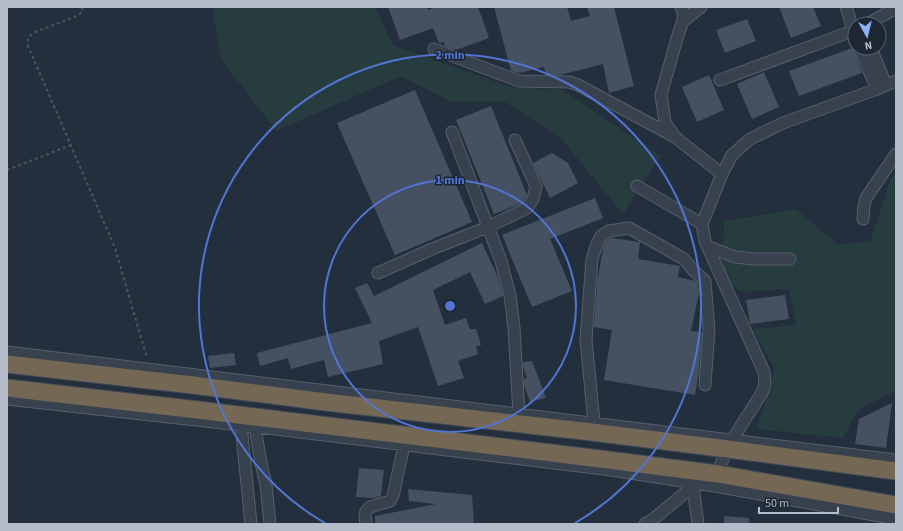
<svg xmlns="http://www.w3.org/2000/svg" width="903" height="531" viewBox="0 0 903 531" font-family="'Source Sans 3',sans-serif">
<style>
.green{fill:#263c3f}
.building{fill:#455162}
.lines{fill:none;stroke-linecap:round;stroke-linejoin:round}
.minor-casing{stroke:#565f6c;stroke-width:13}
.highway-casing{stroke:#434c59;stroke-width:19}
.path{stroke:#44595c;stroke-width:2;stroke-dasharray:3 3;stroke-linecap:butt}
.minor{stroke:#38414e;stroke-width:11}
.highway{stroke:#746855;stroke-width:17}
.ring{fill:none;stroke:#5274d3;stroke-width:2}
.centre{fill:#5274d3;stroke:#1d2633;stroke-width:2}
.ring-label{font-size:12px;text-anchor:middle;font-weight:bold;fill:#5274d3;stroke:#1d2633;stroke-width:3;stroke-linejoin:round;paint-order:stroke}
</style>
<rect width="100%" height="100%" fill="#242f3e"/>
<path class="green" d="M 212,7 L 375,7 L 393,45 L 511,87 L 563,90 L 661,156 L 623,214 L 559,136 L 505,102 L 452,102 L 401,76 L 276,131 L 221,59 Z
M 896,170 L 896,391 L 858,410 L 843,438 L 756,429 L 771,387 L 774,367 L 752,329 L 796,325 L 789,289 L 742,292 L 722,278 L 724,221 L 796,209 L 837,244 L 870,242 L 890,180 Z"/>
<path class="building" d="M 388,7 L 427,7 L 428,10 L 436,7 L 478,7 L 489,38 L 456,50 L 445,46 L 444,42 L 439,43 L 433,28 L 400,40 Z
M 494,7 L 567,7 L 571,21 L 590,16 L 587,7 L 614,7 L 634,86 L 609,93 L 603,64 L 560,75 L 546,75 L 544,67 L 519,73 L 511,71 Z
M 779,7 L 813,7 L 821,26 L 791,38 Z
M 747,19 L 756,41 L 725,53 L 716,30 Z
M 852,48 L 862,73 L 799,96 L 789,71 Z
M 764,72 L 779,107 L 752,119 L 737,84 Z
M 709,75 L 724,110 L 697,122 L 682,87 Z
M 415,90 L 472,222 L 395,255 L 337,123 Z
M 491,106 L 527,195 L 522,203 L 494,214 L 456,120 Z
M 552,153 L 568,163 L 578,183 L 550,198 L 533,163 Z
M 595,198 L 603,218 L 550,239 L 572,291 L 532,307 L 502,235 Z
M 611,238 L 640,242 L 638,259 L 680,266 L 678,277 L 695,281 L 698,284 L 699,293 L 691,331 L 702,332 L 699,371 L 695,395 L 604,380 L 612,330 L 594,327 L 597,284 L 603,248 L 606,241 Z
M 482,243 L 498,277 L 503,296 L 485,304 L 470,272 L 433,290 L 445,325 L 466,318 L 470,329 L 476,329 L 481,345 L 476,347 L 478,354 L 458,361 L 464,378 L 438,386 L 418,327 L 379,341 L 383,364 L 328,377 L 324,360 L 291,369 L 288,358 L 260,366 L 257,353 L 372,323 L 355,288 L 367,283 L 374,296 Z
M 785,295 L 789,319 L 750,324 L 746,300 Z
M 234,353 L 236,365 L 210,368 L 208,356 Z
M 532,361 L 546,398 L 530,402 L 524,385 L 524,379 L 527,378 L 523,367 L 523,362 Z
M 892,403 L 886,448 L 855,444 L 859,419 Z
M 359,468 L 384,470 L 381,496 L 374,498 L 356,497 Z
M 408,489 L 472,495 L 474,524 L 375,524 L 375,516 L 436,504 L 409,501 Z
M 724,516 L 749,518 L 749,524 L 724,524 Z"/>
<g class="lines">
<g class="minor-casing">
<path id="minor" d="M 681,7 L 683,11 L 683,21 L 678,35 L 661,95 L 665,122 L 675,137 L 722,174
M 846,7 C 850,17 851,27 855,37
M 683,21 L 701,7
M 868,24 L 896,8
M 859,48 L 877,89
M 871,48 L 886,85
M 434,49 L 519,81 L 569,82 L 578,85 L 675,137
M 720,80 L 855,30
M 452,132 L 501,261 L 510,295 L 514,328 L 519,414
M 637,186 L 702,224
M 863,219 L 864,206 L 866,198 L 896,154
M 707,246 L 735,257 L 754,259 L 790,259
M 378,273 L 432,249 L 488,227 L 527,208 L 533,199 L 536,186 L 515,140
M 7,352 L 896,460
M 7,399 L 241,425 L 604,469 L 715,486 L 896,519
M 594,423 L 586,340 L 592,259 L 597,244 L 601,236 L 609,231 L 629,228 L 684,259 L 693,270 L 705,281 L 709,330 L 705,385
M 241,425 L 251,524
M 255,427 L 261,463 L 266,485 L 270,524
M 716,479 C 723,450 747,417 763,391 L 765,382 L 764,372 L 705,241 L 702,224 L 722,174 L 732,155 L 750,139 L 783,123 L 877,89 L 896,81
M 693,486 L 698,524
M 366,524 L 365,515 L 366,511 L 370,507 L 390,501 L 393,496 L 404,445
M 645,524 L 652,520 L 697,483"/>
</g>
<g class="highway-casing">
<path id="highway" d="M 7,364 L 193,385 L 326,402 L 592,432 L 728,449 L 896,471
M 7,388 L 189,409 L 592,458 L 718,474 L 896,505"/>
</g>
<path class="path" d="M 82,7 L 82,12 L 77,16 L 35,32 C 29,36 27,38 28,46 L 115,248 L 147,358
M 7,170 L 71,145"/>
<use href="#minor" class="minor"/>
<use href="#highway" class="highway"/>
</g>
<g class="ring">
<circle cx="450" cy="306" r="126"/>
<path d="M325 523A251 251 0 1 1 575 523"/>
</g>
<circle cx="450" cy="306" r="6" class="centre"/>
<g class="ring-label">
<text x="450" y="59">2 min</text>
<text x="450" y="184">1 min</text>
</g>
<rect width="903" height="531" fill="none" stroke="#b4bcc9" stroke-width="16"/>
<g transform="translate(867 36) rotate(172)"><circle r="19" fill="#1d2633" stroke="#59626f"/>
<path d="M0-3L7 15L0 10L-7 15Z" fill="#8ab4f8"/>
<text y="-6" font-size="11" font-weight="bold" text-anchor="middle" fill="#b4bcc9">N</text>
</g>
<path d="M759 507v6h79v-6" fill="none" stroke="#b4bcc9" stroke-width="2"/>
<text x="765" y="507" font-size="12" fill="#b4bcc9" stroke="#1d2633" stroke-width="3" paint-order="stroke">50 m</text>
</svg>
